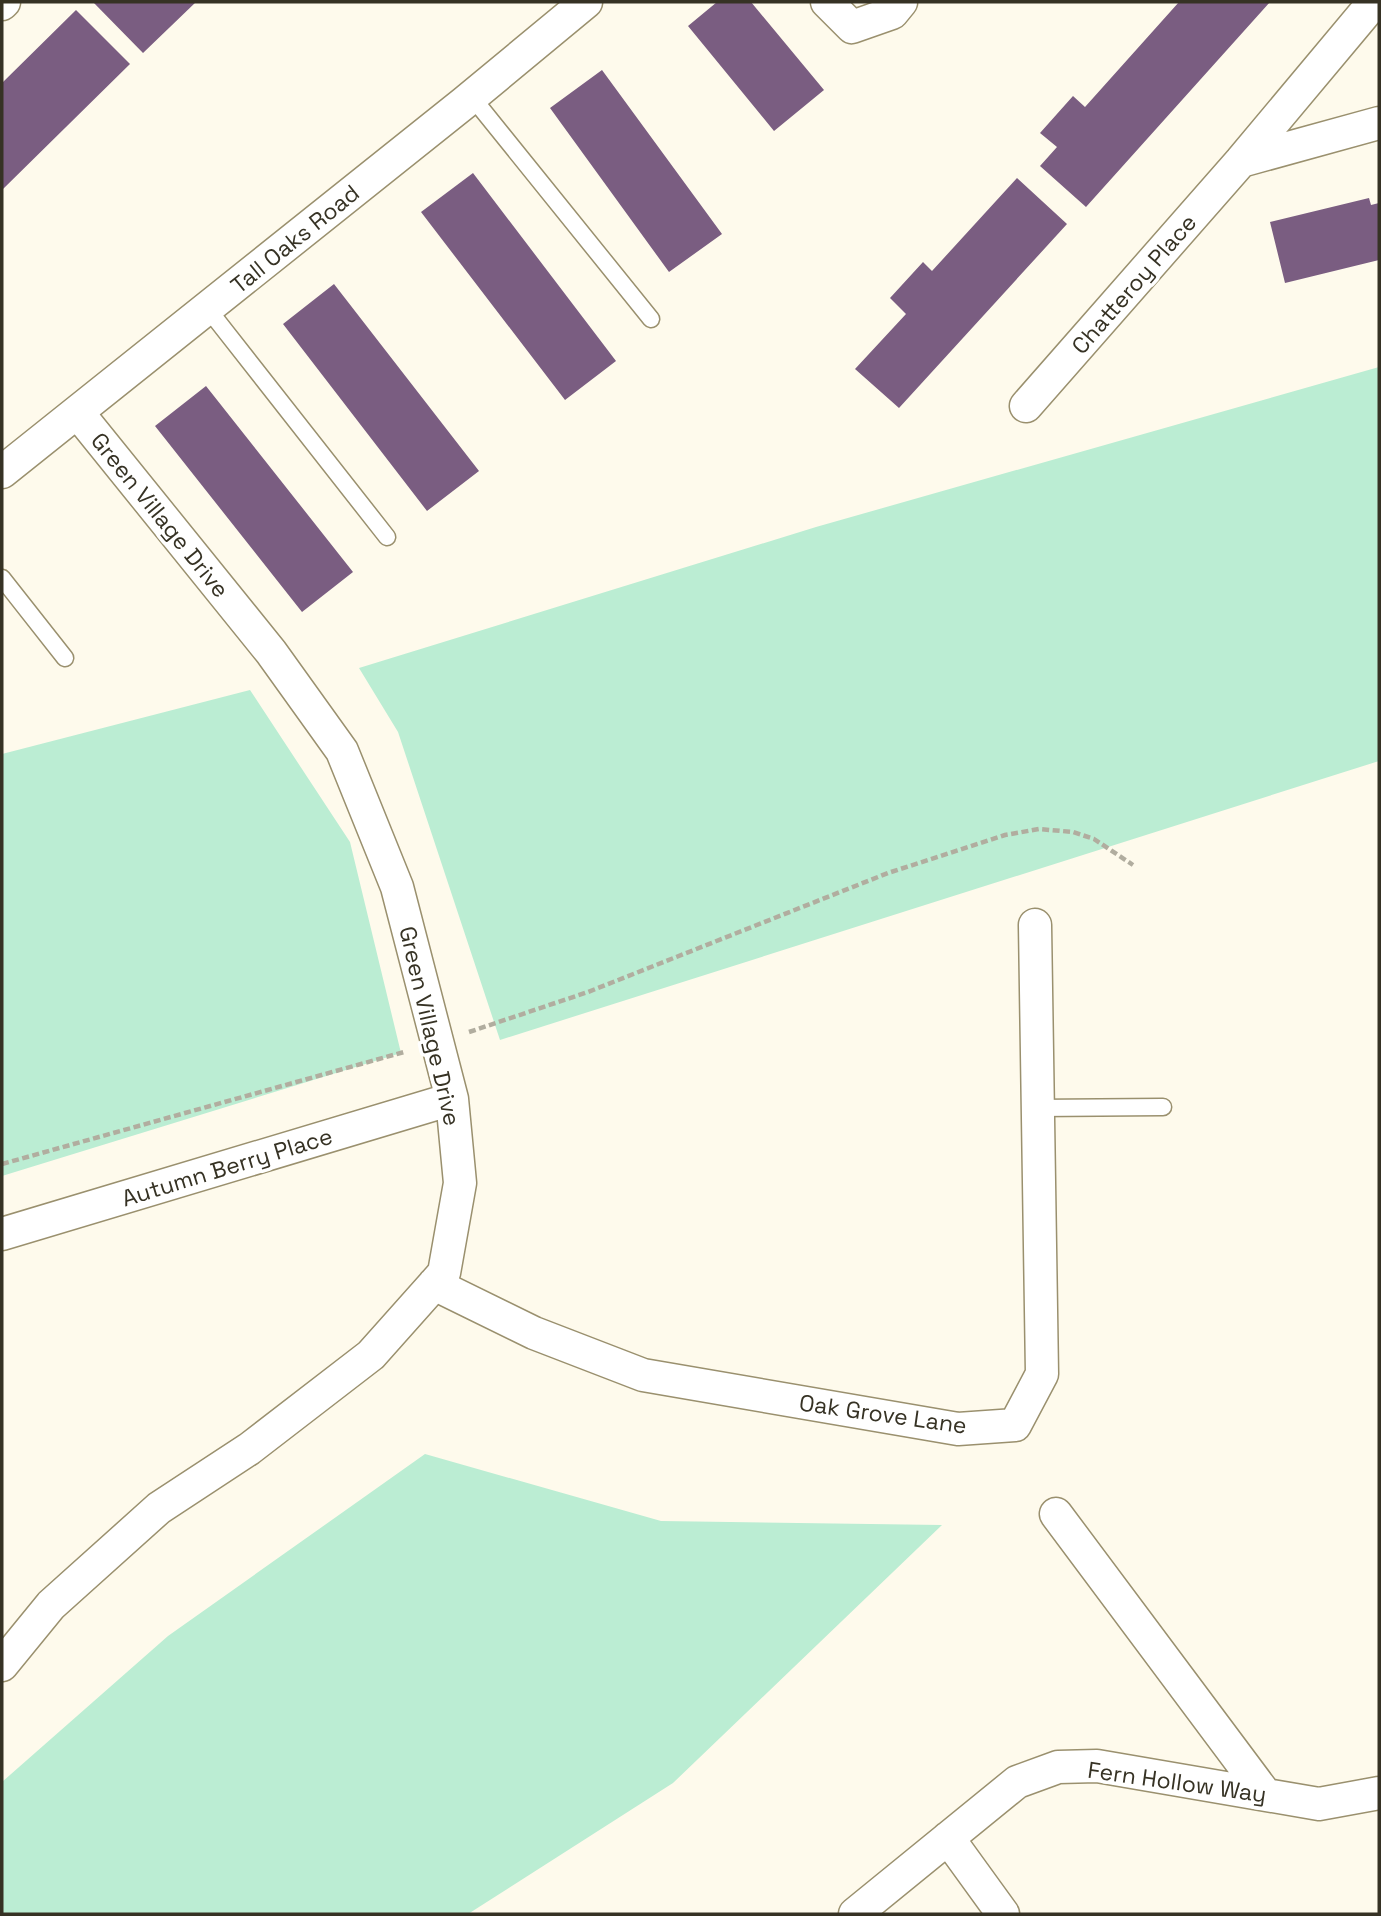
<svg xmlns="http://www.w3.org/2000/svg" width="1381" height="1916" viewBox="0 0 1381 1916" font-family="'Space Grotesk',sans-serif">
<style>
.green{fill:#bbedd3}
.building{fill:#7a5d81}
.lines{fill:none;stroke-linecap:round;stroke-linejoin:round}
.service-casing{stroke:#9a906e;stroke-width:19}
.minor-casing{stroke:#9a906e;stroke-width:35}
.path{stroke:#b1ad9f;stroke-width:4.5;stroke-dasharray:7 3.5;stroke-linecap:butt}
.service{stroke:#fff;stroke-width:16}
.minor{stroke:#fff;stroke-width:32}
.labels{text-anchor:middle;stroke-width:7;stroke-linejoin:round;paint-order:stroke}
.street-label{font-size:23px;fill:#363224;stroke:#fff}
</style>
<rect width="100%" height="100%" fill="#fefaec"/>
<path class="green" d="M 1379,367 L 1379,761 L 500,1040 L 398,732 L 359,668 L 816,527 Z
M 250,690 L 350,842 L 401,1053 L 2,1176 L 2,754 Z
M 425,1454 L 661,1521 L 942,1525 L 673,1783 L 468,1914 L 2,1914 L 2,1782 L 168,1636 Z"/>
<path class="building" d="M 93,2 L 196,2 L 143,53 Z
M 717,2 L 751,2 L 824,90 L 774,131 L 688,26 Z
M 1179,2 L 1270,2 L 1086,207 L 1040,166 L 1057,147 L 1040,133 L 1073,96 L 1085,107 Z
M 76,10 L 130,64 L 2,190 L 2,83 Z
M 602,70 L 722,234 L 669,272 L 550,108 Z
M 473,173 L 616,361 L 565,400 L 421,212 Z
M 1017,178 L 1067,224 L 899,408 L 855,369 L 906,314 L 890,298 L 923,262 L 932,271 Z
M 1369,198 L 1371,205 L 1379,203 L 1379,260 L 1285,283 L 1270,222 Z
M 334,284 L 479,471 L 427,511 L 283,324 Z
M 206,386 L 353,572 L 302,612 L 155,426 Z"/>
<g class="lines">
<g class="service-casing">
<path id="service" d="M 472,97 L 651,319
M 208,309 L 387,537
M 2,578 L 65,658
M 1036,1108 L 1163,1107"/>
</g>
<g class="minor-casing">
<path id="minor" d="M 827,2 L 852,27 L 892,13 L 901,2
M 2,4 L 4,2
M 1241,161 L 1379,123
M 1026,406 L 1241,161 L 1374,2
M 2,472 L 464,103 L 586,2
M 2,1234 L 452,1099
M 434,1284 L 534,1333 L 643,1375 L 958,1429 L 1015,1425 L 1042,1374 L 1035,925
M 1056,1514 L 1265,1794
M 2,1665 L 51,1605 L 159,1508 L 249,1449 L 371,1355 L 444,1273 L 460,1183 L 452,1099 L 397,887 L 342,751 L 271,652 L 78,413
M 948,1838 L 1003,1914
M 855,1914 L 1017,1782 L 1058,1767 L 1097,1766 L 1319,1804 L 1379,1793"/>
</g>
<path class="path" d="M 469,1032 L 588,992 L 888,873 L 1005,835 L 1039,829 L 1073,832 L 1094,839 L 1133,865
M 2,1164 L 404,1052"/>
<use href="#service" class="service"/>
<use href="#minor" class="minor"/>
</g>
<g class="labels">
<g class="street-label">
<text transform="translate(295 239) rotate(-39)" y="8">Tall Oaks Road</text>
<text transform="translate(1134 284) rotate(-49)" y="8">Chatteroy Place</text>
<text transform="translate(160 515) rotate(51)" y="8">Green Village Drive</text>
<text transform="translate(430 1026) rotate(77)" y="8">Green Village Drive</text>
<text transform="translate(227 1167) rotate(-17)" y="8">Autumn Berry Place</text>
<text transform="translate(883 1414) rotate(8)" y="8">Oak Grove Lane</text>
<text transform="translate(1177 1782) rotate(8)" y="8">Fern Hollow Way</text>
</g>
</g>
<rect width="1381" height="1916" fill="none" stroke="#363224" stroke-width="7"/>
</svg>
